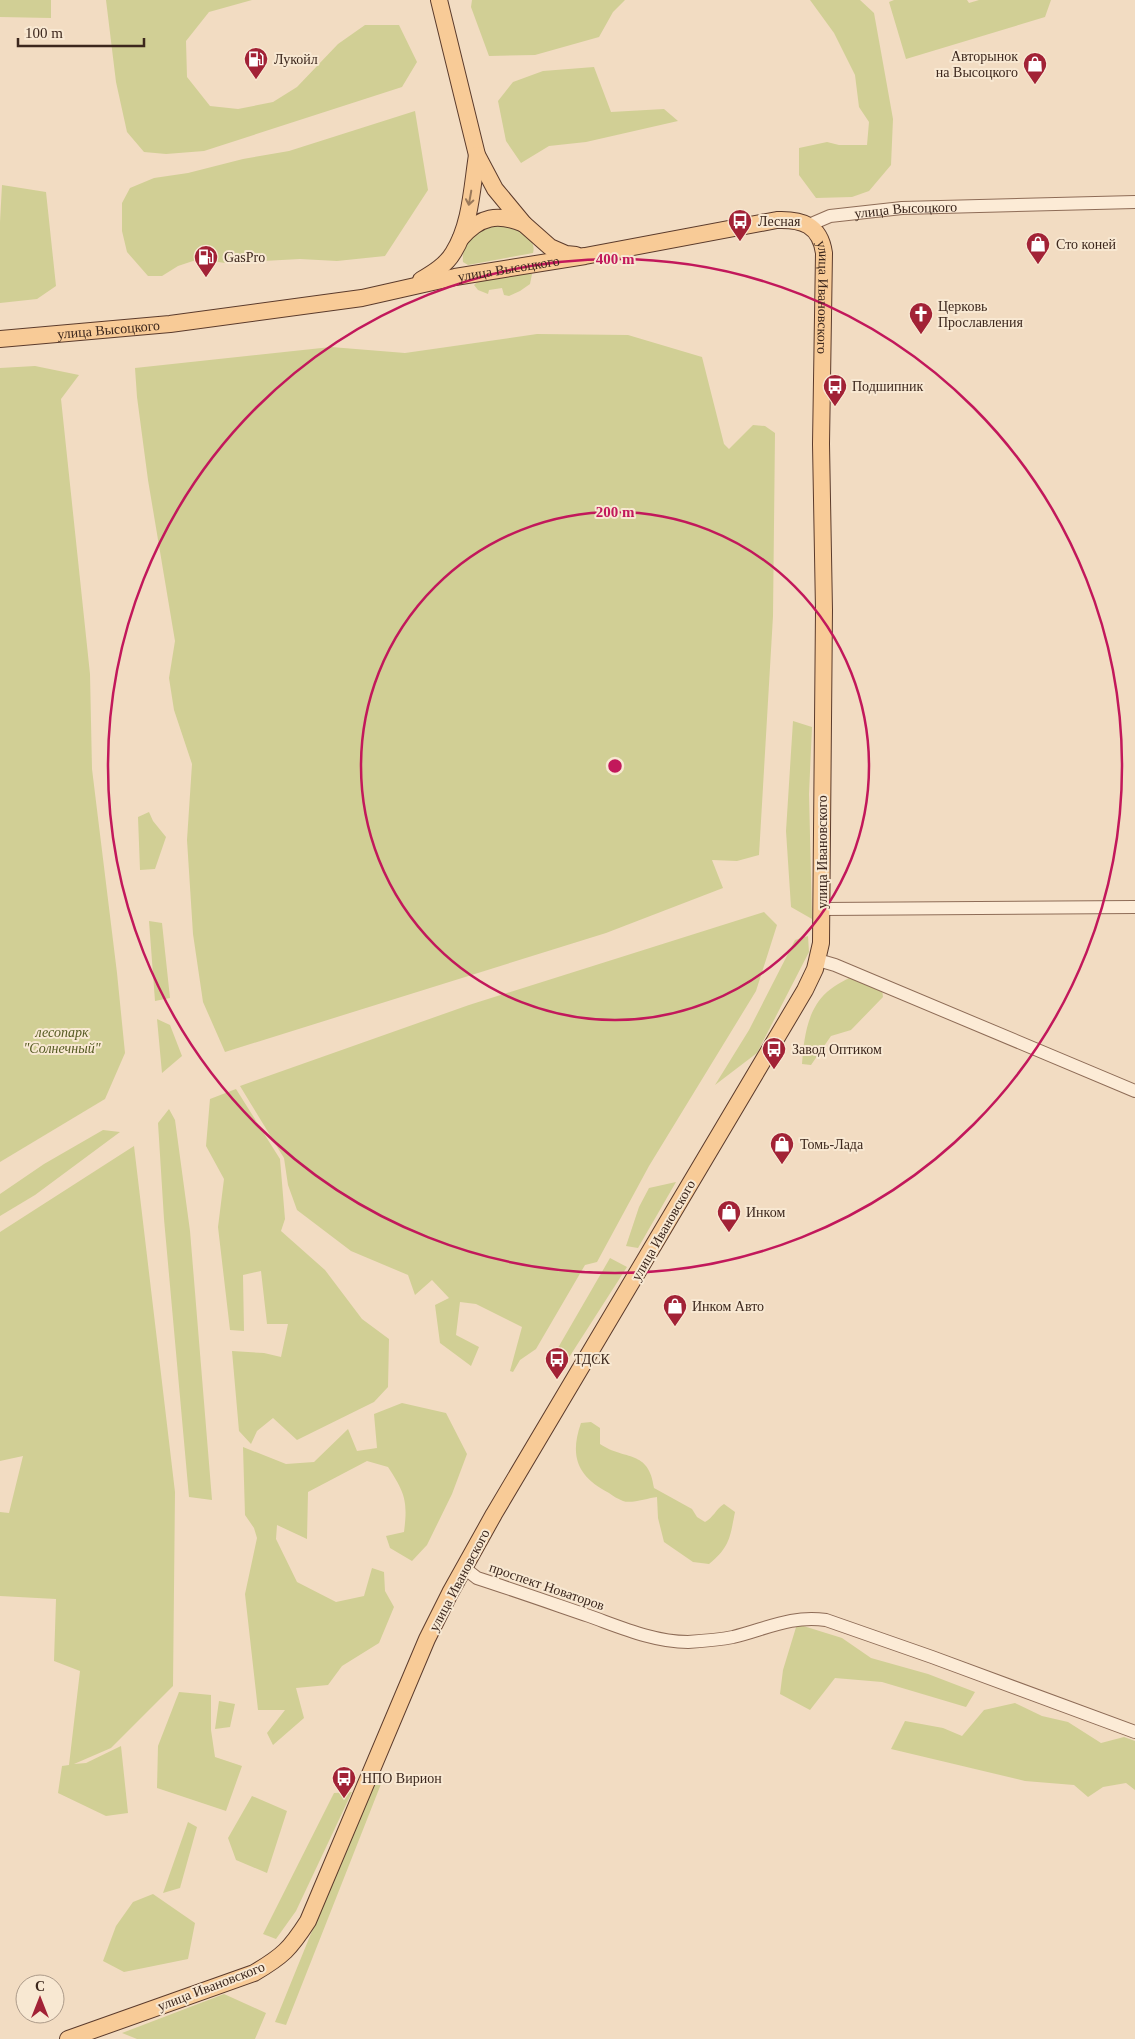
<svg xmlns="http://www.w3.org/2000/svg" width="1135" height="2039" viewBox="0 0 1135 2039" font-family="Georgia,serif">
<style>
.green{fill:#d1cf95}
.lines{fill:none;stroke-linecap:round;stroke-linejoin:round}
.minor-casing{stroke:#8e6c57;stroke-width:14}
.major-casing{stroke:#5b3b2c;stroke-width:18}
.minor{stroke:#fcebd6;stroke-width:12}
.major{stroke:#f8cb97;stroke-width:16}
.oneway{stroke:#9a795a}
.ring{fill:none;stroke:#c2185b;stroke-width:2.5}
.labels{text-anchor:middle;stroke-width:4;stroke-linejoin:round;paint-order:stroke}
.poi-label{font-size:14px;fill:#3c271d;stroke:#f8e8d2;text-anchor:start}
.street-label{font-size:14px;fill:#3c271d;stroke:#f8e8d2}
.park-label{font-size:14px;font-style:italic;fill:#555a22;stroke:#f8e8d2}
.centre{fill:#c2185b;stroke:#f8e8d2;stroke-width:2.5}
.ring-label{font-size:15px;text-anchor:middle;font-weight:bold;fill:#c2185b;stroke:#f8e8d2;stroke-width:4;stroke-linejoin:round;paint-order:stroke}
</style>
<rect width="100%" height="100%" fill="#f2dcc2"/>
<path class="green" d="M 0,0 L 51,0 L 51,18 L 0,17 Z
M 106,0 L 252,0 L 209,12 L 186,41 L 187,77 L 210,106 L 238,109 L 273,102 L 297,87 L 338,44 L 365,25 L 399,25 L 417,62 L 402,87 L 204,151 L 166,154 L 144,152 L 127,132 L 116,82 Z
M 472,0 L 625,0 L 613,12 L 599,37 L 535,55 L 489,56 L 471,7 Z
M 810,0 L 860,0 L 874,13 L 883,63 L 893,119 L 891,165 L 869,191 L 852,197 L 816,198 L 799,175 L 799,148 L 827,142 L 839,145 L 867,145 L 869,122 L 859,107 L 855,75 L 834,33 Z
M 894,0 L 967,0 L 969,3 L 979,0 L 1051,0 L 1045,17 L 906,59 L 889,2 Z
M 594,67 L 611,112 L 664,109 L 678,121 L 586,142 L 549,146 L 521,163 L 506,141 L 498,101 L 513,82 L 543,71 Z
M 415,111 L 428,190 L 385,256 L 337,261 L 300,259 L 225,263 L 199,259 L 178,266 L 162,276 L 148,276 L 127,252 L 122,231 L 122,203 L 130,188 L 154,178 L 188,173 L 243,159 L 289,151 Z
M 2,185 L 46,192 L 56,286 L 37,299 L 0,303 L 0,222 Z
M 511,225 C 521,231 537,239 533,253 L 468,265 L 463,262 C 461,248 472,230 486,227 C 494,225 503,225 511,225 Z
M 527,273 L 532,274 L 530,284 L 520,291 L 509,296 L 504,295 L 502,288 L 489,290 L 488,294 L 478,290 L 474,285 L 477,282 Z
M 537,334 L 628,335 L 702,357 L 724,444 L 729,449 L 753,425 L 765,426 L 775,433 L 773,616 L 759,855 L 737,861 L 712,860 L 723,888 L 606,933 L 225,1052 L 203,1002 L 193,934 L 187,840 L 192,764 L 174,710 L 169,678 L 175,641 L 148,480 L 137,397 L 135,368 L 331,347 L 405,353 Z
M 35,366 L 79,375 L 61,399 L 90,674 L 92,769 L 117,973 L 125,1053 L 105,1099 L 0,1162 L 0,368 Z
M 793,721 L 812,727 L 809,794 L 812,919 L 791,907 L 786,831 Z
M 149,812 L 153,821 L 166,837 L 155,869 L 140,870 L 138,817 Z
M 764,912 L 777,925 L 756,991 L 649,1166 L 597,1262 L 585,1265 L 536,1349 L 520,1360 L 513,1372 L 510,1371 L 522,1327 L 476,1304 L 460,1302 L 456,1335 L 479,1347 L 471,1366 L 440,1343 L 435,1305 L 449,1298 L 432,1280 L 415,1295 L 408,1275 L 351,1251 L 297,1210 L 288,1185 L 284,1158 L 240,1086 L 469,1005 Z
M 149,921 L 162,923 L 170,998 L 155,1001 Z
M 808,936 L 809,952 L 757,1053 L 715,1085 L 749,1030 L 795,940 Z
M 858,973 L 881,982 L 883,997 L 851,1030 L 831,1036 L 811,1065 L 802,1064 C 804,1038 807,1010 827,992 C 836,984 848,979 858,973 Z
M 157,1019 L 170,1025 L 182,1056 L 162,1073 Z
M 236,1089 L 280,1159 L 285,1219 L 281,1231 L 325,1270 L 362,1319 L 389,1339 L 388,1387 L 374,1402 L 297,1440 L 273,1418 L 257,1431 L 251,1444 L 239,1431 L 232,1351 L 264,1353 L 281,1357 L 288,1324 L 267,1324 L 261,1271 L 243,1275 L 244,1331 L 230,1330 L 218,1227 L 224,1179 L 206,1146 L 210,1099 Z
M 169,1109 L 175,1120 L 190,1231 L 212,1500 L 189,1497 L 164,1219 L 158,1123 Z
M 103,1130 L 120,1132 L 35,1195 L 0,1216 L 0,1194 L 44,1164 Z
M 134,1146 L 175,1492 L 173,1686 L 111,1748 L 74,1764 L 86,1763 L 121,1746 L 128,1813 L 106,1816 L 58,1793 L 62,1766 L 69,1765 L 80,1671 L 54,1661 L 56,1599 L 0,1596 L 0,1512 L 9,1513 L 23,1456 L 0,1461 L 0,1232 Z
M 676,1182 L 638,1248 L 626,1246 L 639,1207 L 649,1188 Z
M 610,1258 L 627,1267 L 568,1359 L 555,1353 Z
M 402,1403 L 446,1413 L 467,1454 L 452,1494 L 427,1545 L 412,1561 L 390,1548 L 386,1536 L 404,1532 C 408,1501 405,1493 388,1467 L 367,1461 L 308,1492 L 307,1539 L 277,1525 L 276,1539 L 297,1582 L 336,1602 L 364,1596 L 372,1568 L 384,1572 L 385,1591 L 394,1607 L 379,1643 L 342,1666 L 328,1685 L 296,1688 L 304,1718 L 273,1745 L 267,1733 L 285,1710 L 258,1710 L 245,1594 L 257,1538 L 254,1528 L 245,1515 L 243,1447 L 286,1464 L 314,1462 L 348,1429 L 357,1451 L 377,1448 L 374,1414 Z
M 591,1422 L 600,1428 L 600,1444 C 625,1461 649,1449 654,1488 L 692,1509 L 697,1517 L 705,1522 C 713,1518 716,1509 724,1504 L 735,1512 C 730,1537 730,1547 709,1564 L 693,1562 L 664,1542 L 658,1518 L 657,1497 C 648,1498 631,1504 623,1501 C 618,1499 613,1496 609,1493 C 578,1477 569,1457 581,1423 Z
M 797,1624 L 842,1638 L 871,1658 L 928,1674 L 975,1692 L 966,1707 L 882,1682 L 835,1678 L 810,1710 L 780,1694 L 783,1670 Z
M 179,1692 L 211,1695 L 211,1730 L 215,1757 L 242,1766 L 226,1811 L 157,1788 L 158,1746 Z
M 219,1701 L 235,1704 L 230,1727 L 215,1729 Z
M 1015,1703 L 1042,1716 L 1068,1722 L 1101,1743 L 1124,1737 L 1135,1741 L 1135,1790 L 1126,1783 L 1103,1787 L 1088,1797 L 1074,1785 L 1025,1781 L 891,1749 L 905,1721 L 943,1728 L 962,1736 L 984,1710 Z
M 373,1781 L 381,1784 L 286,2025 L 275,2022 Z
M 352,1792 L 296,1911 L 276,1939 L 263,1934 L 334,1793 Z
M 252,1796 L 287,1811 L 267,1873 L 236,1860 L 228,1838 Z
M 188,1822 L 197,1827 L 180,1888 L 163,1893 Z
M 153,1894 L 195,1923 L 188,1959 L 124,1972 L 103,1961 L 116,1926 L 133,1902 Z
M 224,1994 L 266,2013 L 255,2039 L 137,2039 L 122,2033 Z"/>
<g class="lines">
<g class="minor-casing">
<g id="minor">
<path id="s1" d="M 809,225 L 830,216 L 902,208 L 1135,202"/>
<path d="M 822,909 L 1135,907"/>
<path d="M 818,960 L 835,965 L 1135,1091"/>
<path d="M 463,1567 L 477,1578 C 514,1590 551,1603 589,1616 C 620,1627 654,1642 688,1642 C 703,1641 718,1640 733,1637 C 766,1629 791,1615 826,1620 L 932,1657 L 1135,1732"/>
</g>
</g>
<g class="major-casing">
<g id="major">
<path d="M 439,0 L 477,155 L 495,189 L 524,224 L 550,247 L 566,254 L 576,255"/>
<path d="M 461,238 C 480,216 498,213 524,224"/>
<path d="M 421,280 C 433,273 446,265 453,253 C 471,225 472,186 477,155"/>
<path id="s2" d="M 0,339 L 170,324 L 362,298 L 455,277 L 585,256 L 777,220 C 802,219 820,225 824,253 L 821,444 L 824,610 L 821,943 L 815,969 L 805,990 L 494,1514 L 450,1593 L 427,1639 L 308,1921 C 290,1949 283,1956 254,1973 L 68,2039"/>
</g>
</g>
<use href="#minor" class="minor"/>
<use href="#major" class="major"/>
</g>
<defs><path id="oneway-shaft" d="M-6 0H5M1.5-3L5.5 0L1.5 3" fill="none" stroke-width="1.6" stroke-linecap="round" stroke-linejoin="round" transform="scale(1.25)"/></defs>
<use class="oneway" href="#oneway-shaft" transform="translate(470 198) rotate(100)"/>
<g class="ring">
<circle cx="615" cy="766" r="254"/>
<circle cx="615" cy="766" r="507"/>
</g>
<defs>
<g id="fuel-pin" transform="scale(1.25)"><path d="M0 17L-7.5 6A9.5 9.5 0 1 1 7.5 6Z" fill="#a22236" stroke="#f8e8d2"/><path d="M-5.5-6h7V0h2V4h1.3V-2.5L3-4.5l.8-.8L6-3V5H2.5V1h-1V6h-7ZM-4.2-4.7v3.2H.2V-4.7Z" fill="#fff"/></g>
<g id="shop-pin" transform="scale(1.25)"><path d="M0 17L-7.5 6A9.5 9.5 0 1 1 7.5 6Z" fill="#a22236" stroke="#f8e8d2"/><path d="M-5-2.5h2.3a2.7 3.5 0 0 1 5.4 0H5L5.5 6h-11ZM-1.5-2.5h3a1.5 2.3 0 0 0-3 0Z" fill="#fff"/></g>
<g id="bus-pin" transform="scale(1.25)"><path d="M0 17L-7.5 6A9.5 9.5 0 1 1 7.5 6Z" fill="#a22236" stroke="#f8e8d2"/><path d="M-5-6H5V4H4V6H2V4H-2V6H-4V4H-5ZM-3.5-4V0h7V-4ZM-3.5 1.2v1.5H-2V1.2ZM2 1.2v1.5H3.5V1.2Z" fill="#fff"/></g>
<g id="church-pin" transform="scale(1.25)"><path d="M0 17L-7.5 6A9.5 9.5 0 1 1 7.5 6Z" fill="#a22236" stroke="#f8e8d2"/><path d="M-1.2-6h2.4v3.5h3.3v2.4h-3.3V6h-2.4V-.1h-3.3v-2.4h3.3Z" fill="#fff"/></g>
</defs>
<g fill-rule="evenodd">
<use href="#fuel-pin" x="256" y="59"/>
<use href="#shop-pin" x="1035" y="64"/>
<use href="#bus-pin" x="740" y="221"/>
<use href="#shop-pin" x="1038" y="244"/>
<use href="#fuel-pin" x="206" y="257"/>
<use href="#church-pin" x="921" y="314"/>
<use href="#bus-pin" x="835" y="386"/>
<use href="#bus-pin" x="774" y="1049"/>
<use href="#shop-pin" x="782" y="1144"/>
<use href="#shop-pin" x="729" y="1212"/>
<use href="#shop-pin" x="675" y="1306"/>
<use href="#bus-pin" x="557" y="1359"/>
<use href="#bus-pin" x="344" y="1778"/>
</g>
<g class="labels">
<g class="poi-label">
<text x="1018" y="61" text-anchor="end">Авторынок<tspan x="1018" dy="16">на Высоцкого</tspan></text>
<text x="274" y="64">Лукойл</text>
<text x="758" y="226">Лесная</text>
<text x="1056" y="249">Сто коней</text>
<text x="224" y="262">GasPro</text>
<text x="938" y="311">Церковь<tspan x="938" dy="16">Прославления</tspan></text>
<text x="852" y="391">Подшипник</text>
<text x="792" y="1054">Завод Оптиком</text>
<text x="800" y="1149">Томь-Лада</text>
<text x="746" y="1217">Инком</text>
<text x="692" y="1311">Инком Авто</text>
<text x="574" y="1364">ТДСК</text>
<text x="362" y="1783">НПО Вирион</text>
</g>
<g class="street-label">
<text dy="5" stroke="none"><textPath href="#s1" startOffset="99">улица Высоцкого</textPath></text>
<text dy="5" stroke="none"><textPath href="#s2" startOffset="514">улица Высоцкого</textPath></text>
<text dy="5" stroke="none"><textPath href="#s2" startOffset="896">улица Ивановского</textPath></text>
<text dy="5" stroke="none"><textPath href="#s2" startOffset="109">улица Высоцкого</textPath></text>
<text transform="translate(822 852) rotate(-90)" y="5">улица Ивановского</text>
<text transform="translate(663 1230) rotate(-60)" y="5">улица Ивановского</text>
<text transform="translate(459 1580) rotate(-62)" y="5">улица Ивановского</text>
<text transform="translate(547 1586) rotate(19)" y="5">проспект Новаторов</text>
<text transform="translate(211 1986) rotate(-21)" y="5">улица Ивановского</text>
</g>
<g class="park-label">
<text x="62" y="1037">лесопарк<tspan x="62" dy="16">"Солнечный"</tspan></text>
</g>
</g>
<circle cx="615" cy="766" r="8" class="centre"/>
<g class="ring-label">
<text x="615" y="264">400 m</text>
<text x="615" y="517">200 m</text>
</g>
<g transform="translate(40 1999)"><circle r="24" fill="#f8e8d2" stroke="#ad9b8a"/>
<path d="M0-4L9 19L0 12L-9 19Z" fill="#a22236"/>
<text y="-8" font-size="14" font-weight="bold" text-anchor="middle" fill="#3c271d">С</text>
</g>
<path d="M18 38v8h126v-8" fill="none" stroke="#3c271d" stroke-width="2.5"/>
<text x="25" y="38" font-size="15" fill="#3c271d" stroke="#f8e8d2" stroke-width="4" paint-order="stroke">100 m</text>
</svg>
